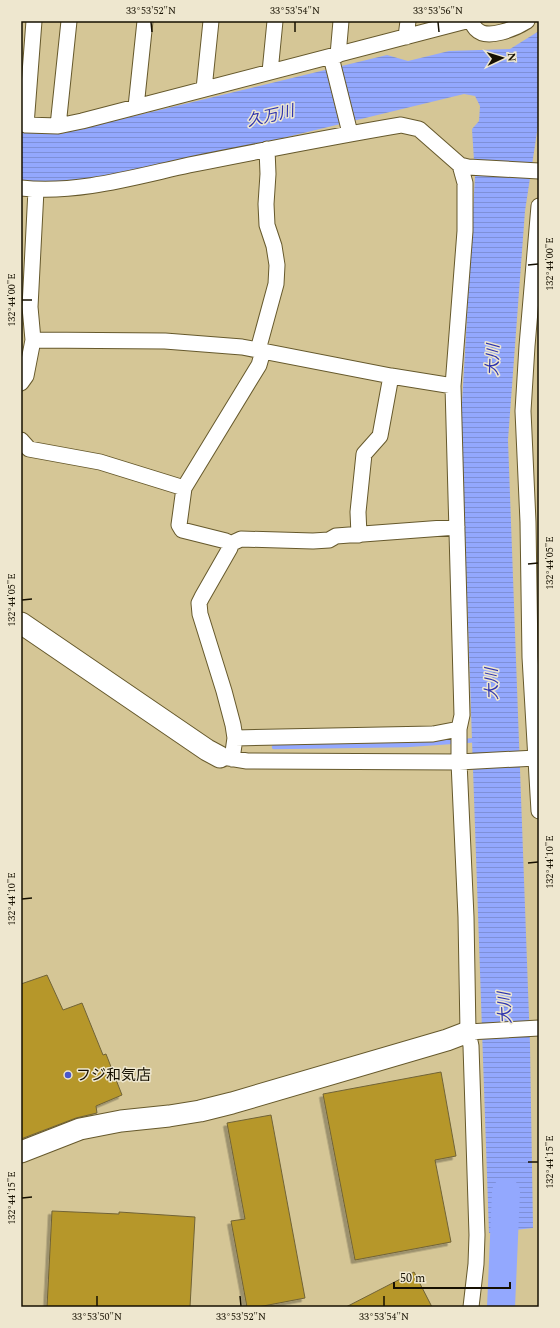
<svg xmlns="http://www.w3.org/2000/svg" width="560" height="1328" viewBox="0 0 560 1328" font-family="Spectral,'Noto Sans JP',serif">
<style>
.water{fill:url(#water-rules)}
.lines{fill:none;stroke-linecap:round;stroke-linejoin:round}
.stream{stroke:#93a8fe;stroke-width:4.5}
.river{stroke:#93a8fe;stroke-width:28}
.building{fill:#b6972a;stroke:#716337;filter:url(#shadow)}
.street-casing{stroke:#66592c;stroke-width:17}
.secondary-casing{stroke:#66592c;stroke-width:23}
.street{stroke:#fff;stroke-width:15}
.secondary{stroke:#fff;stroke-width:21}
.ticks{fill:none;stroke:#161001;stroke-width:1.5}
.poi-dot{fill:#4857cc;stroke:#eee7cf;stroke-width:1.5}
.labels{text-anchor:middle;stroke-width:3;stroke-linejoin:round;paint-order:stroke}
.poi-label{font-size:15px;fill:#161001;stroke:#eee7cf;text-anchor:start}
.water-label{font-size:16px;font-style:italic;fill:#2f35af;stroke:#eee7cf}
.neatline{fill:none;stroke:#161001;stroke-width:1.5}
.ticks-label{font-size:10px;text-anchor:middle;fill:#161001}
</style>
<defs>
<pattern id="water-rules" width="6" height="5" patternUnits="userSpaceOnUse"><rect width="6" height="5" fill="#93a8fe"/><path d="M0 2.5h6" fill="none" stroke="#7e90d8"/></pattern>
<filter id="shadow"><feDropShadow dx="-3.5" dy="3.5" stdDeviation="0" flood-color="#0004"/></filter>
</defs>
<rect width="100%" height="100%" fill="#d5c696"/>
<path class="water" d="M 539,31 L 539,119 L 525,211 L 508,440 L 530,1044 L 533,1228 L 489,1233 L 461,421 L 475,176 L 472,129 L 479,121 L 480,106 L 475,96 L 464,94 L 197,159 L 68,182 L 28,181 L 21,180 L 21,130 L 35,133 L 60,134 L 387,55 L 408,61 L 449,51 L 510,49 Z"/>
<g class="lines">
<path class="stream" d="M 274,747 L 406,745 L 478,740"/>
<path class="river" d="M 501,1307 L 506,1192"/>
</g>
<path class="building" d="M 47,975 L 63,1010 L 82,1003 L 103,1055 L 106,1054 L 122,1095 L 96,1106 L 97,1113 L 76,1118 L 21,1139 L 21,984 Z
M 441,1072 L 456,1156 L 435,1160 L 451,1242 L 355,1260 L 323,1094 Z
M 271,1115 L 305,1298 L 258,1307 L 247,1307 L 231,1221 L 245,1219 L 227,1123 Z
M 52,1211 L 119,1214 L 119,1212 L 195,1217 L 190,1307 L 47,1307 Z
M 414,1272 L 432,1307 L 346,1307 Z"/>
<g class="lines">
<g class="street-casing">
<path id="street" d="M 471,21 C 472,23 474,27 476,29 C 487,41 516,28 527,21
M 406,37 L 408,21
M 338,55 L 341,21
M 331,57 L 350,133
M 270,72 L 275,21
M 204,89 L 211,21
M 136,107 L 145,21
M 21,123 L 26,125 L 58,126 L 82,121 L 466,21
M 26,125 L 34,21
M 58,126 L 69,21
M 460,165 L 465,183 L 465,231 L 453,386 L 462,715 L 459,729 L 459,762 L 466,917 L 468,1032 L 471,1046 L 477,1235 L 476,1264 L 471,1307
M 21,188 C 78,194 134,177 189,165 C 259,151 330,137 401,125 L 419,129 L 460,165 L 468,167 L 539,171
M 539,206 L 527,346 L 523,411 L 528,522 L 530,657 L 539,811
M 33,340 L 165,341 L 242,347 L 391,376 L 453,386
M 258,350 L 276,284 L 277,265 L 274,246 L 267,225 L 266,204 L 268,174 L 267,149
M 21,383 L 26,376 L 33,340 L 30,307 L 36,190
M 21,440 L 29,449 L 100,462 L 184,488
M 359,535 L 358,512 L 364,454 L 380,436 L 391,376
M 228,545 L 241,539 L 313,541 L 329,540 L 336,536 L 457,527
M 235,738 L 433,734 L 459,729
M 223,757 L 247,761 L 459,762 L 536,758
M 232,759 L 235,738 L 233,725 L 224,691 L 200,614 L 199,603 L 202,597 L 230,548 L 226,541 L 182,530 L 179,525 L 184,488 L 259,365 L 263,351
M 468,1032 L 539,1028"/>
</g>
<g class="secondary-casing">
<path id="secondary" d="M 21,623 L 207,750 L 220,757
M 21,1152 L 80,1129 L 121,1121 L 169,1116 L 200,1111 L 232,1103 L 447,1040 L 468,1032"/>
</g>
<use href="#street" class="street"/>
<use href="#secondary" class="secondary"/>
</g>
<path class="ticks" d="M 151,22 L 152,32M 295,22 L 295,32M 438,22 L 439,32M 528,265 L 538,264M 22,300 L 32,300M 528,564 L 538,563M 22,600 L 32,599M 528,863 L 538,862M 22,899 L 32,898M 528,1162 L 538,1162M 22,1198 L 32,1197M 97,1296 L 97,1306M 240,1296 L 241,1306M 384,1296 L 384,1306"/>
<circle class="poi-dot" cx="68" cy="1075" r="4"/>
<g class="labels">
<g class="poi-label">
<text x="76" y="1080">フジ和気店</text>
</g>
<g class="water-label">
<text transform="translate(270 115) rotate(-13)" y="6">久万川</text>
<text transform="translate(492 360) rotate(-88)" y="6">大川</text>
<text transform="translate(491 684) rotate(-91)" y="6">大川</text>
<text transform="translate(504 1008) rotate(-93)" y="6">大川</text>
</g>
</g>
<rect width="560" height="1328" fill="none" stroke="#eee7cf" stroke-width="44"/>
<g transform="translate(502 58) rotate(86)" stroke="#eee7cf" stroke-width="3" paint-order="stroke">
<path d="M0-3L7 15L0 10L-7 15Z" fill="#161001"/>
<text y="-6" font-size="11" font-weight="bold" text-anchor="middle" fill="#161001">N</text>
</g>
<path d="M394 1282v6h116v-6" fill="none" stroke="#161001" stroke-width="2"/>
<text x="400" y="1282" font-size="12" fill="#161001" stroke="#eee7cf" stroke-width="3" paint-order="stroke">50 m</text>
<rect x="22" y="22" width="516" height="1284" class="neatline"/>
<g class="ticks-label">
<text x="151" y="14">33°53'52"N</text>
<text x="295" y="14">33°53'54"N</text>
<text x="438" y="14">33°53'56"N</text>
<text transform="translate(549 264) rotate(-90)" y="4">132°44'00"E</text>
<text transform="translate(11 300) rotate(-90)" y="4">132°44'00"E</text>
<text transform="translate(549 563) rotate(-90)" y="4">132°44'05"E</text>
<text transform="translate(11 600) rotate(-90)" y="4">132°44'05"E</text>
<text transform="translate(549 862) rotate(-90)" y="4">132°44'10"E</text>
<text transform="translate(11 899) rotate(-90)" y="4">132°44'10"E</text>
<text transform="translate(549 1162) rotate(-90)" y="4">132°44'15"E</text>
<text transform="translate(11 1198) rotate(-90)" y="4">132°44'15"E</text>
<text x="97" y="1320">33°53'50"N</text>
<text x="241" y="1320">33°53'52"N</text>
<text x="384" y="1320">33°53'54"N</text>
</g>
</svg>
